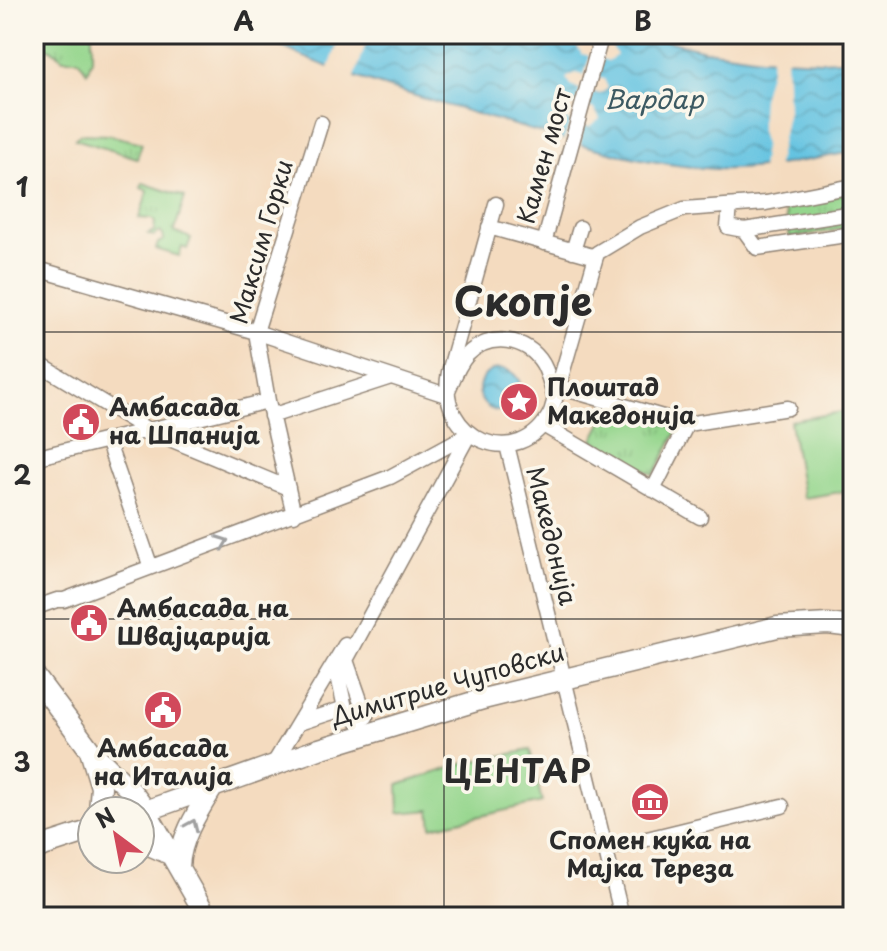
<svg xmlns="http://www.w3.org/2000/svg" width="887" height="951" viewBox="0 0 887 951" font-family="'Playpen Sans',sans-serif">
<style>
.grass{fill:url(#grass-tufts);stroke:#60805c;stroke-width:2}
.green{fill:#95d68d;stroke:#60805c;stroke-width:2}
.water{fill:url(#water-waves);stroke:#477786;stroke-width:2}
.pier{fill:#f4dbbf}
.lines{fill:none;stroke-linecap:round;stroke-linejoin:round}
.street-casing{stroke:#908375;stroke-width:17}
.secondary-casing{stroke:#908375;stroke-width:23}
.street{stroke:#fff;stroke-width:14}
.secondary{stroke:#fff;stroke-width:20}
.oneway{stroke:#a0a0a0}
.grid{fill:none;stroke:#2b2b2b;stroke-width:2;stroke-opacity:0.55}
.labels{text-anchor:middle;stroke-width:7;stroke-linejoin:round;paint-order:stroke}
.street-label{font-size:24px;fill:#2b2b2b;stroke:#fbf7ec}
.poi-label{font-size:24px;font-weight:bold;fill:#2b2b2b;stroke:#fbf7ec;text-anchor:start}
.water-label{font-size:26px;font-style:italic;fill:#3c5962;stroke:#fbf7ec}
.district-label{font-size:32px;font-weight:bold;letter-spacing:2px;fill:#2b2b2b;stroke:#fbf7ec}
.town-label{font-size:40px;font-weight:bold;fill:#2b2b2b;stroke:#fbf7ec}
.neatline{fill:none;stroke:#2b2b2b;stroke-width:3}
.grid-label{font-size:26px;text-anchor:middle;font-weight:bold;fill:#2b2b2b}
</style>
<defs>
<pattern id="grass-tufts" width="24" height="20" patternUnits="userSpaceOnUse" patternTransform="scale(2)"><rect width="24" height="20" fill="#95d68d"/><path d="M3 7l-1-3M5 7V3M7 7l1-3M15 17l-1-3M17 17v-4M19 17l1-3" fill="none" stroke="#81b87a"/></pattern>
<pattern id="water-waves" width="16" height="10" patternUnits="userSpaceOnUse" patternTransform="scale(2)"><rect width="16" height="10" fill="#63c3e1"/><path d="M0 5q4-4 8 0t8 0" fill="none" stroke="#529fb7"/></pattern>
</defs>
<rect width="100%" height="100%" fill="#fbf7ec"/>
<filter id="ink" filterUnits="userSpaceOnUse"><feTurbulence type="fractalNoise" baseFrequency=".0125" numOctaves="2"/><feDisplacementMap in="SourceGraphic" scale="16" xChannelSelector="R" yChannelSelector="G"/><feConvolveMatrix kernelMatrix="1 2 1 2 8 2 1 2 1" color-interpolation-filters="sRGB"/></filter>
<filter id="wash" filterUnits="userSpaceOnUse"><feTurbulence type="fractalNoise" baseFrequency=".006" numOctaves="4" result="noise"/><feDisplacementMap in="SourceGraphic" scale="32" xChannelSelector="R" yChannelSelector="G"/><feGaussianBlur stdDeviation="1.8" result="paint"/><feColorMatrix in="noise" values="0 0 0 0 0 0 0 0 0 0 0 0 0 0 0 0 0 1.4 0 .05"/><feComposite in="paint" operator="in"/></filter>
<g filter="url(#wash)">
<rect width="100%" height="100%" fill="#f4dbbf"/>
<path class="grass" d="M 34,34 L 92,34 L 92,59 L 87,72 L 78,59 L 63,59 L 51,49 L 34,44 Z
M 80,134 L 109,135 L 142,143 L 137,158 L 75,139 Z
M 143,183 L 185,197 L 174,232 L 191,238 L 187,249 L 182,247 L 179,256 L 156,249 L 158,243 L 164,240 L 163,235 L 160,232 L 153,236 L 148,234 L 154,231 L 155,222 L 152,219 L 139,218 L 148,191 L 141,188 Z
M 853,192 L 853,227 L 790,238 L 784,204 Z
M 620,410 L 679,428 L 654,475 L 593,440 L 605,417 L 618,418 Z"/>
<path class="green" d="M 853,410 L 853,490 L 803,498 L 790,421 Z
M 530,750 L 542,802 L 432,827 L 430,810 L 399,813 L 398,785 L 466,763 Z"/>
<path class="water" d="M 257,34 L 639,34 L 705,50 L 761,58 L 821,61 L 853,59 L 853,152 C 808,159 761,171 715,169 C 638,165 564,139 490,118 C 411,94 329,74 257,34 Z
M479 390a21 21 0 1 1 42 0a21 21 0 1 1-42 0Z"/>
<path class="pier" d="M 341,34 L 369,34 L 354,80 L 328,71 Z
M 586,40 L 612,47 L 617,55 L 608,61 L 602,59 L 596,77 L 604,79 L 608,88 L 600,94 L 593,92 L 588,107 L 594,109 L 600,119 L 589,127 L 583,125 L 580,148 L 562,143 L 571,122 L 564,119 L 559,109 L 568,103 L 576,105 L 580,89 L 572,87 L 566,78 L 576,73 L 584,75 L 590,56 L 582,54 L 576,45 Z
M 771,54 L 786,55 L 788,110 L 776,168 L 761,170 L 764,145 L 760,131 L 762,99 L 770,69 Z"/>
</g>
<g filter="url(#ink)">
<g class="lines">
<g class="street-casing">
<path id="street" d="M 496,204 L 449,372 C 435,439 519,475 551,412 L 597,253 L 640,227 L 684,209 L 766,203 L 853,186
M 730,206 L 728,227 L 744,230 L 757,248 L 853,234
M 489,227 L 596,257
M 744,230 L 853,213
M 544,243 L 602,34
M 573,251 L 580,228
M 34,268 L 256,332 L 446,395 C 452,382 457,366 467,355 C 489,332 527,337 543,364 C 549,375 552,388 555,400
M 34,361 L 148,430 L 288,488
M 559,387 L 687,424 L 788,408
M 271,416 L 391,377
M 543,425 L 700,517
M 107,440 L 149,562
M 507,445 L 622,917
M 34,458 L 268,401
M 653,490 L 687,424
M 294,515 L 268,401 L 256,332 L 321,123
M 34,608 L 57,600 L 64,600 L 390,477 L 469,434
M 335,662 L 345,708 L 367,732
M 366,717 L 346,660 L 467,438
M 299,723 L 345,708
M 273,765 L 345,645
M 606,849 L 782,806"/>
</g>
<g class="secondary-casing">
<path id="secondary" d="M 34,675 L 90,750 L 131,791 L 146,811 L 207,917
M 91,754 L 101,787 L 99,811
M 140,813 L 319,749 L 483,699 L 777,627 L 828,624 L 853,627
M 140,841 L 172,855
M 34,849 L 92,830
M 179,867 C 180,838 198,811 213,787"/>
</g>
<use href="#street" class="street"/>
<use href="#secondary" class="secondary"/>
</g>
<defs><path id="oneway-chevron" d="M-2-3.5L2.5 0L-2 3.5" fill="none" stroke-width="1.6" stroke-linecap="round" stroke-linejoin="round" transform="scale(2)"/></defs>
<g class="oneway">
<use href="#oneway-chevron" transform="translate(223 542) rotate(-21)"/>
<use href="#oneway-chevron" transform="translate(192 825) rotate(-66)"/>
</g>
</g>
<path class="grid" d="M 444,34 L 444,917M 34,332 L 853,332M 34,619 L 853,619"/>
<defs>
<g id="sight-disc" transform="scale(2)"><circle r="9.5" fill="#d1495b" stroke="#fbf7ec"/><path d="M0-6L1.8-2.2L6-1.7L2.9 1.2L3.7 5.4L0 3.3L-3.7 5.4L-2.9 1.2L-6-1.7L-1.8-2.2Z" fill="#fff"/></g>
<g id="civic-disc" transform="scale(2)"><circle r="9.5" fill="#d1495b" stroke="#fbf7ec"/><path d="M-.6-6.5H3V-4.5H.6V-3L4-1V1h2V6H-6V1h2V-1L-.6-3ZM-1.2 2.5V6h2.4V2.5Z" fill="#fff"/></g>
<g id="museum-disc" transform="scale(2)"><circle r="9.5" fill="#d1495b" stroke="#fbf7ec"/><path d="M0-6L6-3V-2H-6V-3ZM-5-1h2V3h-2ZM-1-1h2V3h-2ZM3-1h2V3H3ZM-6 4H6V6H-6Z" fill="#fff"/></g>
</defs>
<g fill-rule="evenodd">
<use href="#sight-disc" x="519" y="402"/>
<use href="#civic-disc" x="81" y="422"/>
<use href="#civic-disc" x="89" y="623"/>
<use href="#civic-disc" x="163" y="710"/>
<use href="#museum-disc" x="650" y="802"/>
</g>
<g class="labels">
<g class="street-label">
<text transform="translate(545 156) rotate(-74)" y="8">Камен мост</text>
<text transform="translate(262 242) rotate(-74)" y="8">Максим Горки</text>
<text transform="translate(551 536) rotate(76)" y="8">Македонија</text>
<text transform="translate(448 685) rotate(-16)" y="8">Димитрие Чуповски</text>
</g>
<g class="poi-label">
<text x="547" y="396">Плоштад<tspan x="547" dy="28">Македонија</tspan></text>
<text x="109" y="416">Амбасада<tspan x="109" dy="28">на Шпанија</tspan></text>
<text x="117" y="617">Амбасада на<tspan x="117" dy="28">Швајцарија</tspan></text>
<text x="163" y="757" text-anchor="middle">Амбасада<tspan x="163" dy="28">на Италија</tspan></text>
<text x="650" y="849" text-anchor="middle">Спомен куќа на<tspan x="650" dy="28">Мајка Тереза</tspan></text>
</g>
<g class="water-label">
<text x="654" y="109">Вардар</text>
</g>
<g class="district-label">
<text x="518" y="783">ЦЕНТАР</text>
</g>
<g class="town-label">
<text x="523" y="316">Скопје</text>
</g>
</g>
<rect width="887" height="951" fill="none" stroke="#fbf7ec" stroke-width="88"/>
<g transform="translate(116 835) rotate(328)"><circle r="38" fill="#fbf7ec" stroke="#a8a59f" stroke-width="2"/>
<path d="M0-6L14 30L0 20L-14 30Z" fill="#d1495b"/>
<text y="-12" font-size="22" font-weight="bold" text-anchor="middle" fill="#2b2b2b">N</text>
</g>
<rect x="44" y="44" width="799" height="863" class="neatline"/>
<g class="grid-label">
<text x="244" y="31">A</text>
<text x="643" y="31">B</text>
<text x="22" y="197">1</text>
<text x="22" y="485">2</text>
<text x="22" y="772">3</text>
</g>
</svg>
